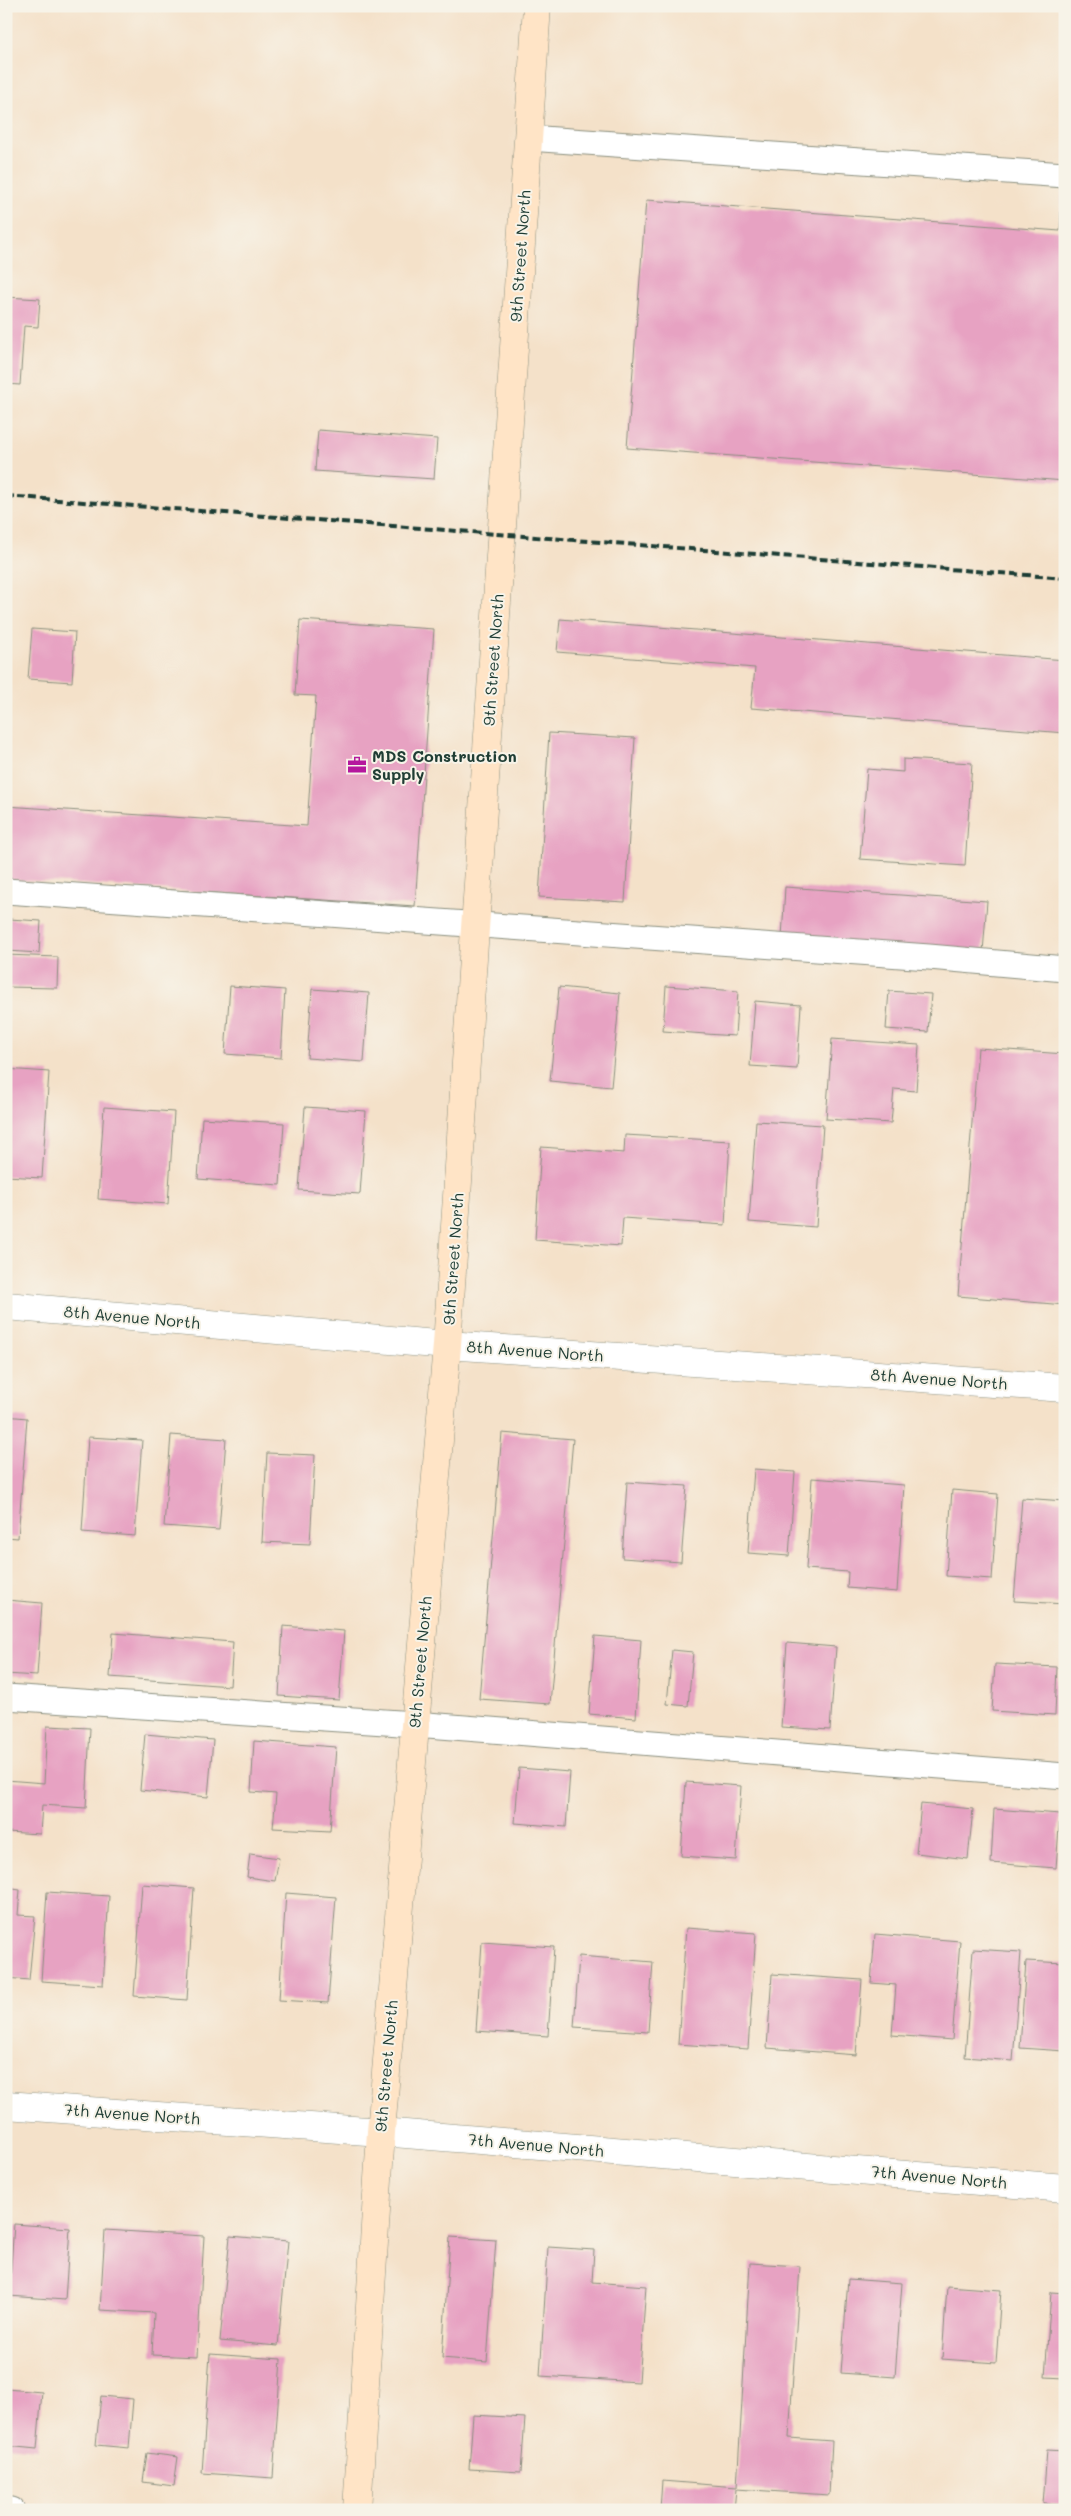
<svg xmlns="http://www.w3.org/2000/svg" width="1071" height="2516" viewBox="0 0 1071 2516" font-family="Mali,sans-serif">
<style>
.building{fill:#e7a2c2}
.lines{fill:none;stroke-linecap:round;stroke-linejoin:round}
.service-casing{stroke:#8a8f7e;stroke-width:27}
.minor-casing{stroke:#8a8f7e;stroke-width:29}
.tertiary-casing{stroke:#8a8f7e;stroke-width:29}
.secondary-casing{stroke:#8a8f7e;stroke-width:29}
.service{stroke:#fff;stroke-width:25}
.minor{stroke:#fff;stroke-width:28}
.tertiary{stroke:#fff;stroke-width:28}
.secondary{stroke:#ffe4c6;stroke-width:28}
.rail{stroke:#1f3d34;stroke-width:4;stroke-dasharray:8 4;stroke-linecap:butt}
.labels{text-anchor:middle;stroke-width:4;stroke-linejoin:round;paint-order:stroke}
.street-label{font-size:16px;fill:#1f3d34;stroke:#f7f3e8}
.poi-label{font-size:16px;font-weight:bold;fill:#1f3d34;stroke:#f7f3e8;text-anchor:start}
</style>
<rect width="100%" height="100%" fill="#f7f3e8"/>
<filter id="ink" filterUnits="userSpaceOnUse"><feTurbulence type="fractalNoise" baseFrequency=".02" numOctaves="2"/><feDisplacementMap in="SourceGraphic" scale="10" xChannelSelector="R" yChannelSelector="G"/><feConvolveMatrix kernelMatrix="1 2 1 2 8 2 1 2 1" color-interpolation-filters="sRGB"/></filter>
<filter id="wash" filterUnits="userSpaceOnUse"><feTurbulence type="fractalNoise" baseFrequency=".0096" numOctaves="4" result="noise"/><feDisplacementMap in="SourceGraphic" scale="20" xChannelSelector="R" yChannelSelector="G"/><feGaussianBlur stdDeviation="1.12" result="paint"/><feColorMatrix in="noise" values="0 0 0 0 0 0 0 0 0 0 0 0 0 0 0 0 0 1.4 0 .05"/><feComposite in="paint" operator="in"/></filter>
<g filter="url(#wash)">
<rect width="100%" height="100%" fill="#f4e1c9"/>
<g id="blocks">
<path class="building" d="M 1062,193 L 1065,193 L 1065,481 L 627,448 L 646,200 L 1060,231 Z
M 6,297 L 40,299 L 38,327 L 24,326 L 20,385 L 6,384 Z
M 318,430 L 437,439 L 434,479 L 315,471 Z
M 560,619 L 1065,660 L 1065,733 L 751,708 L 755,668 L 557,652 Z
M 300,620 L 434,629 L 415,906 L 6,879 L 6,806 L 307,826 L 316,696 L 295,695 Z
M 32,629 L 75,632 L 72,682 L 28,679 Z
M 549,733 L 635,738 L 625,902 L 539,897 Z
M 903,759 L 972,763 L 965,866 L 860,859 L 867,769 L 903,772 Z
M 785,887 L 987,901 L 983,952 L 782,938 Z
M 9,919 L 41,921 L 39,953 L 7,951 Z
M 6,955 L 58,957 L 57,988 L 6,987 Z
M 230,986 L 285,990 L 281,1058 L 225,1054 Z
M 666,986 L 738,991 L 735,1036 L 663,1031 Z
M 559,987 L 620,993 L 611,1087 L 550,1081 Z
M 312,989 L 369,993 L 364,1062 L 307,1058 Z
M 889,991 L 931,994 L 928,1032 L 886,1029 Z
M 755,1001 L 801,1005 L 797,1069 L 750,1066 Z
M 832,1039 L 919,1045 L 916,1091 L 894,1089 L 891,1123 L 826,1119 Z
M 978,1048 L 1065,1054 L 1065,1305 L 958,1296 Z
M 6,1069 L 49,1072 L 42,1178 L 6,1176 Z
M 104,1107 L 174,1112 L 168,1204 L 98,1199 Z
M 305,1107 L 366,1111 L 360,1194 L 299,1190 Z
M 202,1118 L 284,1123 L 280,1185 L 198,1179 Z
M 756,1121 L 823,1125 L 816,1227 L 749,1222 Z
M 625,1135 L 730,1141 L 725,1225 L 623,1218 L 621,1246 L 535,1240 L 541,1147 L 624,1153 Z
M 6,1416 L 27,1418 L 18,1538 L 6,1537 Z
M 502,1433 L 573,1439 L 550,1704 L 479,1699 Z
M 171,1435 L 226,1439 L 219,1530 L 164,1526 Z
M 88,1437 L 142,1440 L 135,1536 L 82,1532 Z
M 267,1453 L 315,1455 L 310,1544 L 262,1542 Z
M 754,1469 L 795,1472 L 789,1556 L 748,1553 Z
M 812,1478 L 904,1485 L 897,1592 L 847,1588 L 848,1572 L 806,1569 Z
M 627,1482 L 687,1486 L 681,1562 L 622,1558 Z
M 952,1490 L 998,1494 L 992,1579 L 946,1576 Z
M 1022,1498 L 1065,1501 L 1065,1604 L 1014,1601 Z
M 6,1600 L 42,1603 L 37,1676 L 6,1674 Z
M 283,1626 L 344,1631 L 339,1700 L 279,1696 Z
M 113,1633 L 233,1642 L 230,1686 L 110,1677 Z
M 595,1636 L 641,1640 L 636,1718 L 589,1714 Z
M 787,1643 L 836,1647 L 830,1730 L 781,1727 Z
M 672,1650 L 693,1652 L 688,1706 L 667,1704 Z
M 995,1664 L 1057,1667 L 1055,1715 L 992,1711 Z
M 47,1726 L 90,1728 L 86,1808 L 42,1805 L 40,1834 L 6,1832 L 6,1780 L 44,1783 Z
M 145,1734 L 213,1740 L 208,1797 L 140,1790 Z
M 254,1741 L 336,1747 L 330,1831 L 273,1828 L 276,1794 L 251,1792 Z
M 519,1768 L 570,1772 L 566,1827 L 515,1823 Z
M 686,1782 L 741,1786 L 736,1860 L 681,1856 Z
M 921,1804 L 973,1809 L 968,1859 L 916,1853 Z
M 994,1809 L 1060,1814 L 1056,1868 L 991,1863 Z
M 250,1854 L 279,1858 L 275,1881 L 247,1877 Z
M 142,1884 L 194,1888 L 187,2000 L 134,1996 Z
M 6,1888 L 20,1890 L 18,1915 L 35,1916 L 29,1980 L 6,1978 Z
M 47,1892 L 109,1896 L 103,1985 L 41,1981 Z
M 286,1893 L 336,1897 L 328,2003 L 279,2000 Z
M 686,1928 L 756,1933 L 748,2049 L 678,2044 Z
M 875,1934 L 960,1941 L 952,2040 L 892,2035 L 896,1985 L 871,1983 Z
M 482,1942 L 554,1947 L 548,2036 L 476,2031 Z
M 973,1949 L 1021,1952 L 1013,2061 L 965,2057 Z
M 579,1956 L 653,1962 L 648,2032 L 574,2027 Z
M 1026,1961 L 1065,1963 L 1065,2051 L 1020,2048 Z
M 772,1974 L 862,1980 L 856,2055 L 767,2048 Z
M 14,2224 L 70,2228 L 65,2300 L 9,2296 Z
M 105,2230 L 204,2236 L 197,2357 L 152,2355 L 154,2313 L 100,2310 Z
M 230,2236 L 288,2241 L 278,2346 L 220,2341 Z
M 450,2237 L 496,2240 L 487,2362 L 442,2358 Z
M 548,2247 L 594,2250 L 592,2282 L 646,2286 L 639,2382 L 540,2376 Z
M 750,2263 L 800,2266 L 789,2438 L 832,2441 L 829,2495 L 736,2489 L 734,2510 L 660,2510 L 662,2481 L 737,2487 Z
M 848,2279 L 902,2283 L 895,2377 L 841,2373 Z
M 947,2286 L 1001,2290 L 996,2363 L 942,2359 Z
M 1051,2292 L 1065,2293 L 1065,2378 L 1045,2377 Z
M 210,2354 L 281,2359 L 273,2478 L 202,2473 Z
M 6,2389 L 42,2392 L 37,2449 L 6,2446 Z
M 101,2396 L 133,2399 L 129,2448 L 96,2445 Z
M 473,2415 L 525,2418 L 521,2472 L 469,2469 Z
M 1047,2450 L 1065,2451 L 1065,2505 L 1043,2504 Z
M 147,2453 L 178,2457 L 174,2486 L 143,2482 Z"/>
</g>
</g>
<g filter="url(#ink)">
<use href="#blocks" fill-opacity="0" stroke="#8a8f7e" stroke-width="1"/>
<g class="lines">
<g class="service-casing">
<path id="service" d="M 528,138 L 1065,175
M 6,891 L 929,957 L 1065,969
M 6,1697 L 415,1724 L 1065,1776
M 6,2509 L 12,2510"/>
</g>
<g class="minor-casing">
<path id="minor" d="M 6,2105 L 381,2132 L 1065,2188"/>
</g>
<g class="tertiary-casing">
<path id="tertiary" d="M 6,1306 L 447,1345 L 1065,1388"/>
</g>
<g class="secondary-casing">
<path id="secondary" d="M 357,2510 L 381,2132 L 447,1345 L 537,6"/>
</g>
<use href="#service" class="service"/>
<use href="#minor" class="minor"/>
<use href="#tertiary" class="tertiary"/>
<use href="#secondary" class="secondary"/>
<path class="rail" d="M 6,496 L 1065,578"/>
</g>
</g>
<defs>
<g id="office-bare" transform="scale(1.5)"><path d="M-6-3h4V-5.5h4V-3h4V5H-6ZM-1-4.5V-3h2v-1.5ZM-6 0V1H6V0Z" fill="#b5179e" stroke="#f7f3e8" stroke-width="2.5" paint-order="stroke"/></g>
</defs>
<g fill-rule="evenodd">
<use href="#office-bare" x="357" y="765"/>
</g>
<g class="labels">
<g class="street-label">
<text transform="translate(520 256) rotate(-86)" y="6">9th Street North</text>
<text transform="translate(493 660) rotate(-86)" y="6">9th Street North</text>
<text transform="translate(453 1259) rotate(-86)" y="6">9th Street North</text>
<text transform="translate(132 1317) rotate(5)" y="6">8th Avenue North</text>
<text transform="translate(535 1351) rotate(4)" y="6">8th Avenue North</text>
<text transform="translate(939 1379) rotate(4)" y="6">8th Avenue North</text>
<text transform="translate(420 1662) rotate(-85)" y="6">9th Street North</text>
<text transform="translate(386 2066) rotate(-85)" y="6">9th Street North</text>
<text transform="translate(132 2114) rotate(4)" y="6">7th Avenue North</text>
<text transform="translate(536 2145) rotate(5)" y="6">7th Avenue North</text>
<text transform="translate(939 2177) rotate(5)" y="6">7th Avenue North</text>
</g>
<g class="poi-label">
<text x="372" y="762">MDS Construction<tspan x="372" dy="18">Supply</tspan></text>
</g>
</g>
<rect width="1071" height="2516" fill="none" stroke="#f7f3e8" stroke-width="25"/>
</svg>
